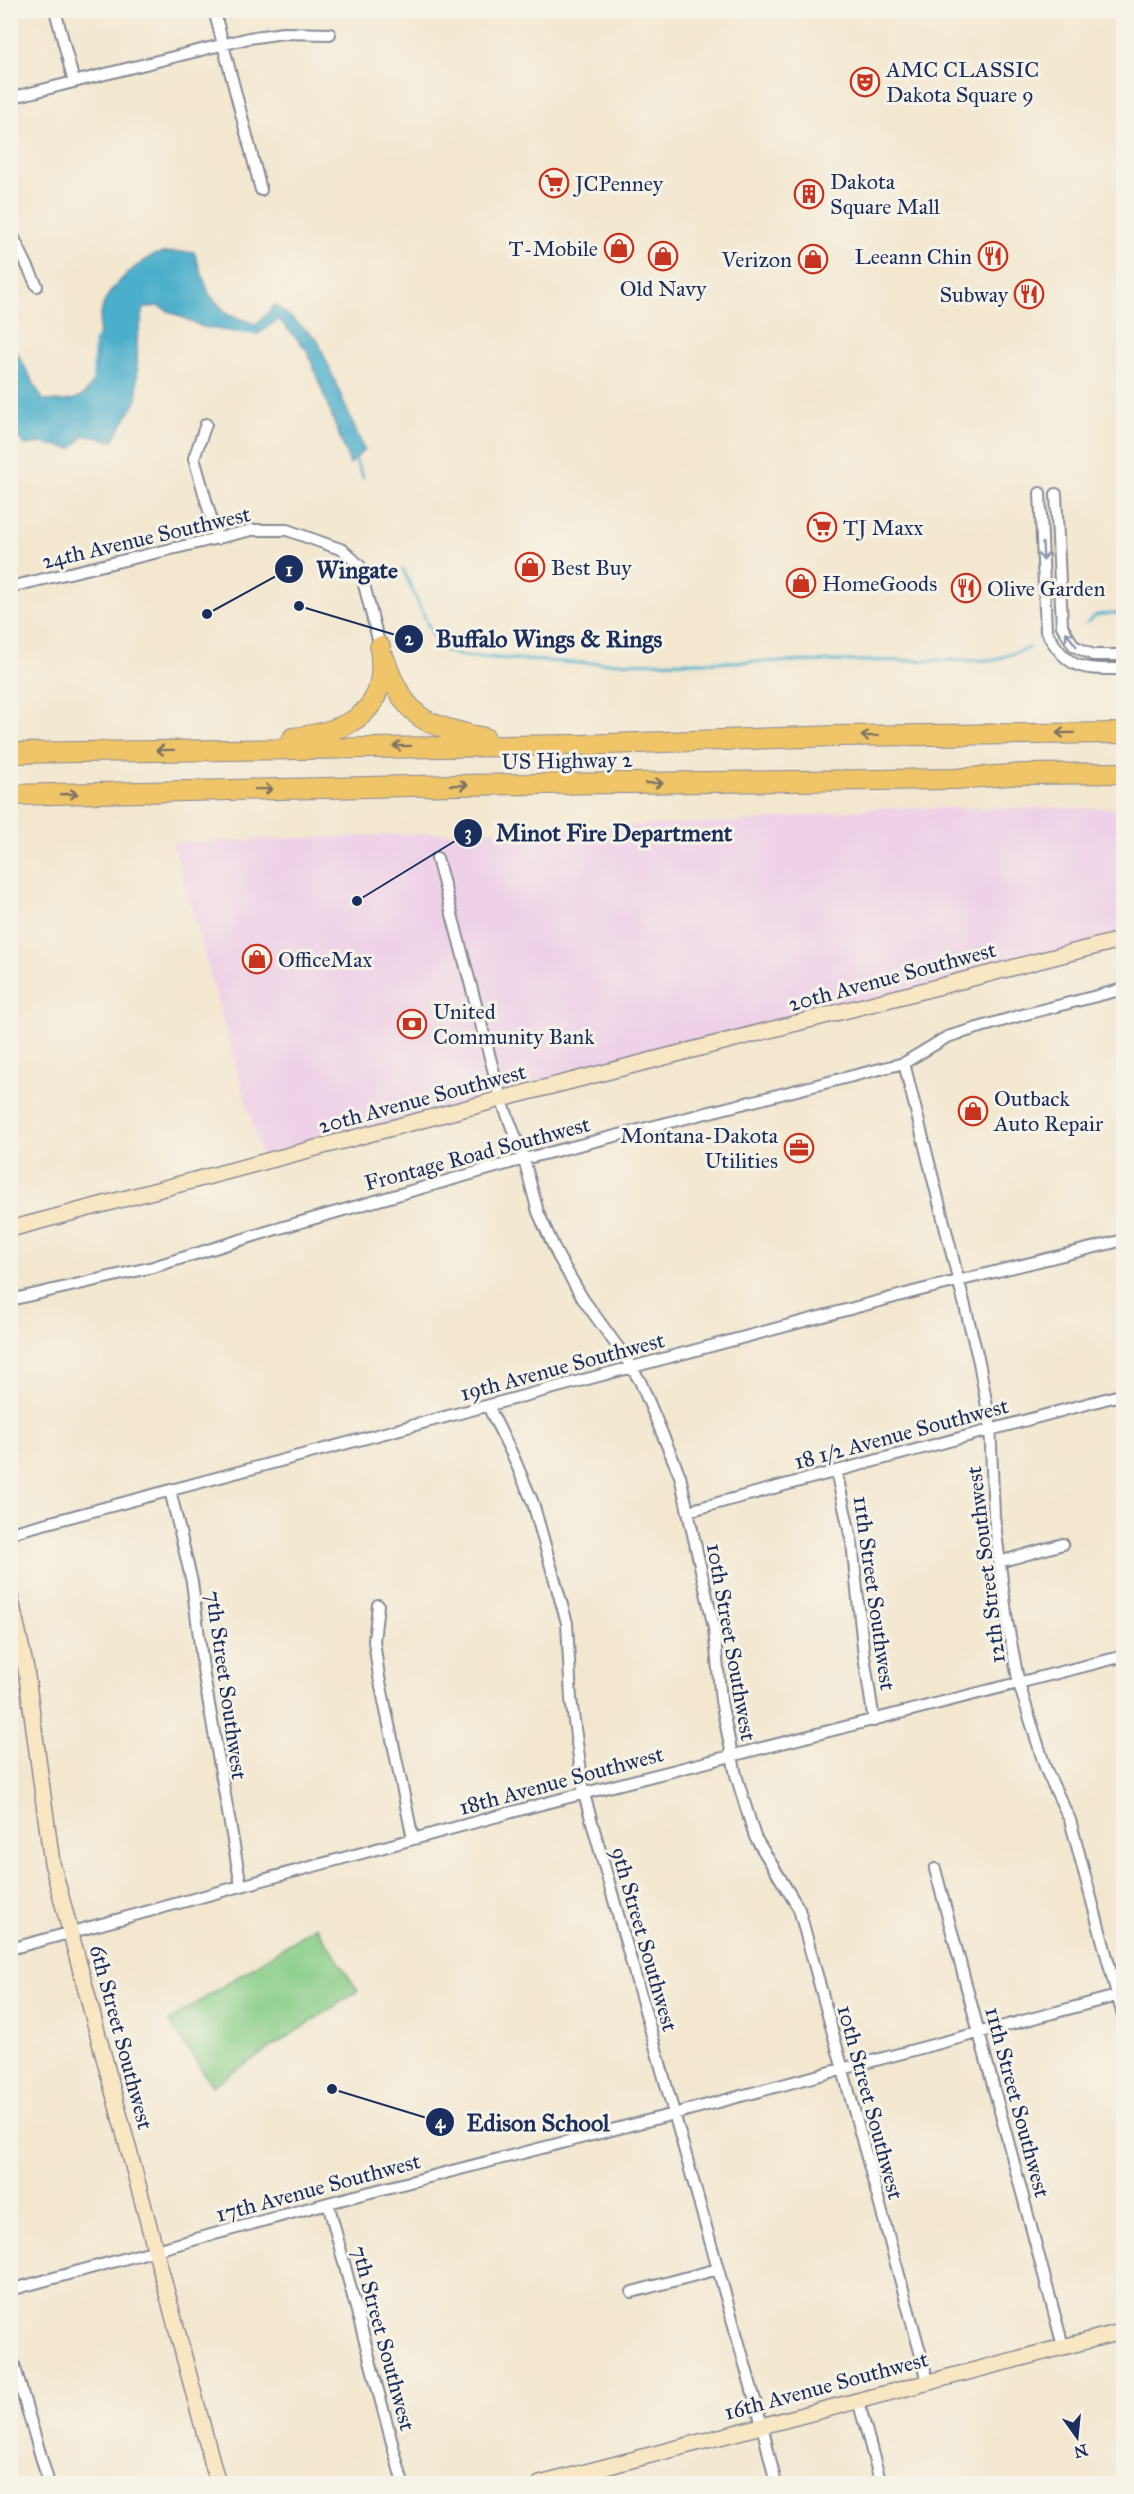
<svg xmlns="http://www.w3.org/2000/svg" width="1134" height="2494" viewBox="0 0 1134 2494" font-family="'IM FELL Great Primer',serif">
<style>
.built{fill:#eed0e7}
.green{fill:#88cd87;stroke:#527e72;stroke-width:1.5}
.water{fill:#4bafcb;stroke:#336f94;stroke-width:1.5}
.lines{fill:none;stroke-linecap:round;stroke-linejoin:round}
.stream{stroke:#4bafcb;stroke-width:3}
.street-casing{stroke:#878b96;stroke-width:14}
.secondary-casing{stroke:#878b96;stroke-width:18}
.highway-casing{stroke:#878b96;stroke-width:22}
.street{stroke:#fff;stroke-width:10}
.secondary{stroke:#f9e7c3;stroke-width:15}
.highway{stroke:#f0c469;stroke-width:20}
.oneway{stroke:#8d97ae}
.oneway2{stroke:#7b7263}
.labels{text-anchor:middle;stroke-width:6;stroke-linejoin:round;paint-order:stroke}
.poi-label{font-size:22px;fill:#1b2f5e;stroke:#f7f3e8;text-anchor:start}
.street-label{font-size:22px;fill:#1b2f5e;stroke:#f7f3e8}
.leader{fill:none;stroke:#1b2f5e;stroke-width:2}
.callout-dot{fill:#1b2f5e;stroke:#f7f3e8;stroke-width:2}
.mark-label{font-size:18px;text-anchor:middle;font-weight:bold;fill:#fff}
.callout-label{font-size:24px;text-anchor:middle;font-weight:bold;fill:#1b2f5e;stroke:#f7f3e8;stroke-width:6;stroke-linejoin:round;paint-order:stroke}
</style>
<rect width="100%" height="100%" fill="#f7f3e8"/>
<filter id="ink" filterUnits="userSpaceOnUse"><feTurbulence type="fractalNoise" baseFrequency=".0167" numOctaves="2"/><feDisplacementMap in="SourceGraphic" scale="12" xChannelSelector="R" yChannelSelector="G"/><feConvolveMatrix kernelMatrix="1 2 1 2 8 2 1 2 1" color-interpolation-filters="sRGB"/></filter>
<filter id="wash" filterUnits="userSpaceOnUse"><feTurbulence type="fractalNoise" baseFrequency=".008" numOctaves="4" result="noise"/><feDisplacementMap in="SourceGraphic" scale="24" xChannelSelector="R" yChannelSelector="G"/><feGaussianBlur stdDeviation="1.35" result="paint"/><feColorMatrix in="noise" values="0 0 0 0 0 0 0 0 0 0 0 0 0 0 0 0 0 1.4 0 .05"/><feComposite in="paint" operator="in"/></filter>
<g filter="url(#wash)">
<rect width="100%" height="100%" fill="#f3e7cf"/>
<path class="built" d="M 877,808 L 1123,808 L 1123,936 L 263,1161 L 173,843 L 758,821 Z"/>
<path class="green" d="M 316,1926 L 358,1991 L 212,2086 L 169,2021 Z"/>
<path class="water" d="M 194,252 L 209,294 L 227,314 L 257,325 L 275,305 L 317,339 L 364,450 L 350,464 L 307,350 L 279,319 L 258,334 L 235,332 L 203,327 L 158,306 L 144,308 L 137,339 L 137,399 L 113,441 L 84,435 L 72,449 L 42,443 L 26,445 L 11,433 L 11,342 L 43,400 C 116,412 88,348 104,303 C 109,291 124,276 134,268 C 141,264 150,255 157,254 C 169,251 183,253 194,252 Z"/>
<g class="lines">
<path class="stream" d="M 93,388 L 95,342 L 98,338
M 354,457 L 363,477
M 403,569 L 433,636 L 445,651 L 463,656 L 577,663 L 994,660 L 1029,648
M 1087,623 L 1096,615 L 1124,612"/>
</g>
</g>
<g filter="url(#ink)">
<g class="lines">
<g class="street-casing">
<path id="street" d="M 55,10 L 74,82
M 214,10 L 261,190
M 10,98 L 249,38 L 283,33 L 330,34
M 10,230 L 37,286
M 206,424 L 194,458 L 217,539
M 1040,493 L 1046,631 C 1068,671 1082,669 1124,669
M 1056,494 L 1062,626 L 1074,646 L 1093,655 L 1124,655
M 10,587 L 252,530 L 287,530 L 343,550 L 359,565 L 380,647
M 437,858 L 501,1099 L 524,1159 L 538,1212 L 558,1256 L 583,1299 L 623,1354 L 640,1381 L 680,1476 L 714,1628 L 721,1701 L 736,1775 L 755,1837 L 799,1909 L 928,2381
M 904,1063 L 979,1362 L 990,1423 L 994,1516 L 1007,1621 L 1019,1684 L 1046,1770 L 1070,1820 L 1124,2020
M 10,1300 L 153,1267 L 273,1230 L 524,1159 L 904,1063 L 947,1037 L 1022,1015 L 1124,989
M 488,1406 L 513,1456 L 533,1503 L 567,1623 L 571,1699 L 584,1794 L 762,2425 L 776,2484
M 836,1471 L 852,1543 L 864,1656 L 874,1721
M 170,1490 L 192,1582 L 204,1676 L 241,1886
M 688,1511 L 1124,1394
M 10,1533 L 917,1291 L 1124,1240
M 999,1562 L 1063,1544
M 378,1605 L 374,1641 L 379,1677 L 413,1839
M 935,1869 L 1063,2346
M 10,1949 L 538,1805 L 1124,1656
M 328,2203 L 403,2484
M 10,2290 L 328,2203 L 666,2116 L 1124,1994
M 632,2292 L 718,2269
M 10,2351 L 49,2484
M 858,2400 L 881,2484"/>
</g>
<g class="secondary-casing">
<path id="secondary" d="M 10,1229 L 501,1099 L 1124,939
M 10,1596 L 26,1669 L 52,1863 L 218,2484
M 540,2484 L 1124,2331"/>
</g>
<g class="highway-casing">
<path id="highway" d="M 384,658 C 391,679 403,705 422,718 C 435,727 469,735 485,738
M 293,738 C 331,733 377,723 381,675 C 382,666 381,656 380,647
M 10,753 L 580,745 L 836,736 L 1124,733
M 10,795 L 454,785 L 954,779 L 1023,774 L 1124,773"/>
</g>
<use href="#street" class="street"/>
<use href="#secondary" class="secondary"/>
<use href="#highway" class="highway"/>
</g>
<defs><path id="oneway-shaft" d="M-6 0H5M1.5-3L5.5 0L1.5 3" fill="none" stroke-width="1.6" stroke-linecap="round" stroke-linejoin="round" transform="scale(1.5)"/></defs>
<g class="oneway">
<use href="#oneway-shaft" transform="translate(1043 552) rotate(87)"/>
<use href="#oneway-shaft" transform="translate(1071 639) rotate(-127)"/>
</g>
<g class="oneway2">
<use href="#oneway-shaft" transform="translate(1065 733) rotate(179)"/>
<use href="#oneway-shaft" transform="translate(870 736) rotate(179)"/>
<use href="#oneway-shaft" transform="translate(402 746) rotate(179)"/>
<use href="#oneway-shaft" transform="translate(165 750) rotate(179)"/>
<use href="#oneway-shaft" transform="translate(654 783) rotate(-1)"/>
<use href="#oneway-shaft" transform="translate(459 785) rotate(-1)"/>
<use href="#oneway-shaft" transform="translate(264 789) rotate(-1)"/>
<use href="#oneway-shaft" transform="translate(69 794) rotate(-2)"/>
</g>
</g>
<defs>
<g id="theatre-ring" transform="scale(1.5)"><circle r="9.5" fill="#f7f3e8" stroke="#c8321e" stroke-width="1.5"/><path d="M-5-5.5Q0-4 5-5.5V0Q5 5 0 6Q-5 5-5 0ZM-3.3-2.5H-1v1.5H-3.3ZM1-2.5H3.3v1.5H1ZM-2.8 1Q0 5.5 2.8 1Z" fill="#c8321e"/></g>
<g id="supermarket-ring" transform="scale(1.5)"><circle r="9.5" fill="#f7f3e8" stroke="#c8321e" stroke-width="1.5"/><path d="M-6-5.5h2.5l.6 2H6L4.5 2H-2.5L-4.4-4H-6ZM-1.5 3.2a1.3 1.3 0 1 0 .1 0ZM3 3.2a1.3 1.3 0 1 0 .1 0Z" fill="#c8321e"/></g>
<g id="building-ring" transform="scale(1.5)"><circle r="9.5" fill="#f7f3e8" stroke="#c8321e" stroke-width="1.5"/><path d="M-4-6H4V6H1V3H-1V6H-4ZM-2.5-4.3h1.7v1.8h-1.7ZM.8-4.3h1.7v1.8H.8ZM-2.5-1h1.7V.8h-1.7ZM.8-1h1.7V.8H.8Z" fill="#c8321e"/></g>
<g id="shop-ring" transform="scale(1.5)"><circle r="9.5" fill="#f7f3e8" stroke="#c8321e" stroke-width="1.5"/><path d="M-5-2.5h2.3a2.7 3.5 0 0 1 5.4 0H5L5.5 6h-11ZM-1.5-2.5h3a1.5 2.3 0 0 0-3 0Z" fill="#c8321e"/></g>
<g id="restaurant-ring" transform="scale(1.5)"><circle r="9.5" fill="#f7f3e8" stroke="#c8321e" stroke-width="1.5"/><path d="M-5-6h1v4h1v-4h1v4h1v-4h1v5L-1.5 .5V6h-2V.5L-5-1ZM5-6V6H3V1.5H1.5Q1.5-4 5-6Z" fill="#c8321e"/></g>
<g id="bank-ring" transform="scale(1.5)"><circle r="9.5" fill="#f7f3e8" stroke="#c8321e" stroke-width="1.5"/><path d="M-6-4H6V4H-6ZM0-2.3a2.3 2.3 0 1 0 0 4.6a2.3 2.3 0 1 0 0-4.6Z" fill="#c8321e"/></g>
<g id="office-ring" transform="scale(1.5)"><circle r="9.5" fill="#f7f3e8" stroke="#c8321e" stroke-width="1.5"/><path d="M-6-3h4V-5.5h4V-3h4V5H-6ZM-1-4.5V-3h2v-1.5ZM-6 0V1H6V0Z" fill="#c8321e"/></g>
</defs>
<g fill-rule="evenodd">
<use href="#theatre-ring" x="865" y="82"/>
<use href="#supermarket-ring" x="554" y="183"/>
<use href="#building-ring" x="809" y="194"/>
<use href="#shop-ring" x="619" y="248"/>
<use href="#shop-ring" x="663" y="256"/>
<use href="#restaurant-ring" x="993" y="256"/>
<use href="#shop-ring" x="813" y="259"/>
<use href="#restaurant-ring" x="1029" y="294"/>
<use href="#supermarket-ring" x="822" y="527"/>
<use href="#shop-ring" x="530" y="567"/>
<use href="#shop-ring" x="801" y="583"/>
<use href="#restaurant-ring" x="966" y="588"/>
<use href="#shop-ring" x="257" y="959"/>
<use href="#bank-ring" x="412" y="1024"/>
<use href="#shop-ring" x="973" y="1111"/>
<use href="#office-ring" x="799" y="1148"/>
</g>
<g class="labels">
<g class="poi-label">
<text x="886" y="77">AMC CLASSIC<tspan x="886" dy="25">Dakota Square 9</tspan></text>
<text x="830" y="189">Dakota<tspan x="830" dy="25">Square Mall</tspan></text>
<text x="575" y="191">JCPenney</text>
<text x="598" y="256" text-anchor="end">T-Mobile</text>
<text x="972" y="264" text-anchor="end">Leeann Chin</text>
<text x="792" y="267" text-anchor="end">Verizon</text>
<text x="663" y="296" text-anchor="middle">Old Navy</text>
<text x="1008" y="302" text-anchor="end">Subway</text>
<text x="843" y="535">TJ Maxx</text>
<text x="551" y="575">Best Buy</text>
<text x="822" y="591">HomeGoods</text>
<text x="987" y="596">Olive Garden</text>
<text x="278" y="967">OfficeMax</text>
<text x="433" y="1019">United<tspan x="433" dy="25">Community Bank</tspan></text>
<text x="994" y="1106">Outback<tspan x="994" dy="25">Auto Repair</tspan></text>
<text x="778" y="1143" text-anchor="end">Montana-Dakota<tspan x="778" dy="25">Utilities</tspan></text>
</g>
<g class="street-label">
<text transform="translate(146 537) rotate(-13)" y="8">24th Avenue Southwest</text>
<text transform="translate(567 760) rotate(-1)" y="8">US Highway 2</text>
<text transform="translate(892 976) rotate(-15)" y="8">20th Avenue Southwest</text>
<text transform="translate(422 1098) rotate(-15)" y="8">20th Avenue Southwest</text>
<text transform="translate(477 1153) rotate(-15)" y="8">Frontage Road Southwest</text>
<text transform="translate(562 1366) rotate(-15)" y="8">19th Avenue Southwest</text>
<text transform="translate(901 1433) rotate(-15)" y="8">18 1/2 Avenue Southwest</text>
<text transform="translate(985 1565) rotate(-97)" y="8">12th Street Southwest</text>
<text transform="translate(875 1593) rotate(82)" y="8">11th Street Southwest</text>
<text transform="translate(732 1642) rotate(80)" y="8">10th Street Southwest</text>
<text transform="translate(227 1685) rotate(82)" y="8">7th Street Southwest</text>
<text transform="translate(561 1780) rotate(-15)" y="8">18th Avenue Southwest</text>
<text transform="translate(645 1939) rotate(74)" y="8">9th Street Southwest</text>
<text transform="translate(122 2037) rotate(75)" y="8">6th Street Southwest</text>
<text transform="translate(871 2102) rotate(75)" y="8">10th Street Southwest</text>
<text transform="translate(1018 2102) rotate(75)" y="8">11th Street Southwest</text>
<text transform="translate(318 2187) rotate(-15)" y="8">17th Avenue Southwest</text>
<text transform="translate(384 2338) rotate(75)" y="8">7th Street Southwest</text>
<text transform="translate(826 2385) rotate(-15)" y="8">16th Avenue Southwest</text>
</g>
</g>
<path class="leader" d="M207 614L289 569M299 606L409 639M357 901L468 833M332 2089L440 2122"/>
<g class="callout-dot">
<circle cx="207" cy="614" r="6"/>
<circle cx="299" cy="606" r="6"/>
<circle cx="357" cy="901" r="6"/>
<circle cx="332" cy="2089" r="6"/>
<circle cx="289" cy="569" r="15"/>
<circle cx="409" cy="639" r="15"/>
<circle cx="468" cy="833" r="15"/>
<circle cx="440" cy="2122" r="15"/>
</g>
<g class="mark-label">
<text x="289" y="576">1</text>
<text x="409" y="645">2</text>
<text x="468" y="839">3</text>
<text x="440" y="2128">4</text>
</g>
<g class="callout-label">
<text x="357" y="578">Wingate</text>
<text x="549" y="647">Buffalo Wings &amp; Rings</text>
<text x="614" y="841">Minot Fire Department</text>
<text x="538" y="2131">Edison School</text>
</g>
<rect width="1134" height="2494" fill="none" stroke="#f7f3e8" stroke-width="36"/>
<g transform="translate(1077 2437) rotate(165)" stroke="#f7f3e8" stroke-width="4.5" paint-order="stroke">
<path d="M0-4.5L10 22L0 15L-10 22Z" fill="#1b2f5e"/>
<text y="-9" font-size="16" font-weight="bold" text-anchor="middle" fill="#1b2f5e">N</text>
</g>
</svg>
